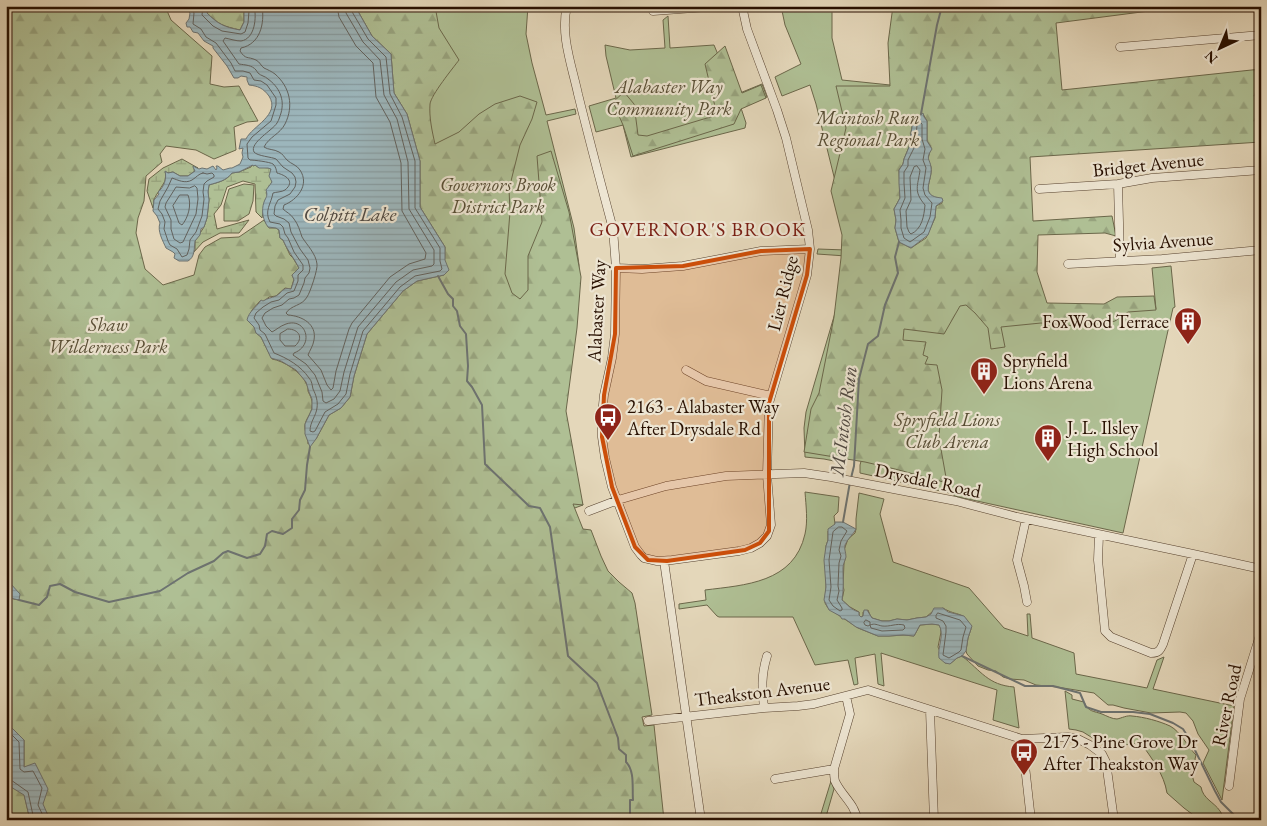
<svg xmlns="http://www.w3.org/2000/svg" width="1267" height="826" viewBox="0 0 1267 826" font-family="'EB Garamond',serif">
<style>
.green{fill:#afbf94;stroke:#6b674a}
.forest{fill:url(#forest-firs);stroke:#6b674a;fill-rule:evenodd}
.wetland{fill:url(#wetland-marsh);stroke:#6b674a}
.water{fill:url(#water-rules);stroke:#6d7371}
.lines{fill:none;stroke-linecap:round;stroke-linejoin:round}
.shore{stroke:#62625e;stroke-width:1}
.stream{stroke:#6d7371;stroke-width:2}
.minor-casing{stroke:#56412e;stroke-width:9}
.minor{stroke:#ede5d2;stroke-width:8}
.marked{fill:#cb4e0a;fill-opacity:0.2;stroke:#cb4e0a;stroke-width:4;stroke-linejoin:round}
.labels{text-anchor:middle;stroke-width:4.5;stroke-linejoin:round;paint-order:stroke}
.park-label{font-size:19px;font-style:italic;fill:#574d34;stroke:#ede5d2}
.street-label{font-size:19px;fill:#270f00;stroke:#ede5d2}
.poi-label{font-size:19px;fill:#270f00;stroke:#ede5d2;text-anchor:start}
.water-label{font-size:20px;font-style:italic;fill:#504942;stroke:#ede5d2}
.neighbourhood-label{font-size:20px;letter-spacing:1px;fill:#7a1f14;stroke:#ede5d2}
</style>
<defs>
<pattern id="forest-firs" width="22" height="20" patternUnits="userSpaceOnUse" patternTransform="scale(1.25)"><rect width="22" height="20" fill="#afbf94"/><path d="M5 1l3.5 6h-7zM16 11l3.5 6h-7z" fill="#97a37e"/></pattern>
<pattern id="wetland-marsh" width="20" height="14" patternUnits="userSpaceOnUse" patternTransform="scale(1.25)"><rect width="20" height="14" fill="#afbf94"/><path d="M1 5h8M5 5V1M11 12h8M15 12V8" fill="none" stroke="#97a37e"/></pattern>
<pattern id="water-rules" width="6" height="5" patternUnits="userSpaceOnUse" patternTransform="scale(1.25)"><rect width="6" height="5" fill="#9cb6bc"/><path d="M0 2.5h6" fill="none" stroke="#869ba0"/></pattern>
</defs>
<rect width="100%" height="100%" fill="#e4d7ba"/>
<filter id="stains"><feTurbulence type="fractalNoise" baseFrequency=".004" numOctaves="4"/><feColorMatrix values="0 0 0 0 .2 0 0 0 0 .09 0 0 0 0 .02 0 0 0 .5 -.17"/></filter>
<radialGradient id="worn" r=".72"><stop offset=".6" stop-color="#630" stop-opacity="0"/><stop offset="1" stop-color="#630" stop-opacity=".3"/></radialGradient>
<path class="green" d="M 411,6 L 528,6 L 526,34 L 532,63 L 546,115 L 575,109 L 576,114 L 547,121 L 574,228 L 579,265 L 577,321 L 565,399 L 564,430 L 576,491 L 583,505 L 547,518 L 471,380 Z
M 781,6 L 832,6 L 832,38 L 842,80 L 890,85 L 934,6 L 849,448 L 844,463 L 824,459 L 805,457 L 804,428 L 806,412 L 840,296 L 846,256 L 817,254 L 818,249 L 846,250 L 844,217 L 816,104 L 810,85 L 782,96 L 775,77 L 801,64 L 785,25 Z
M 668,16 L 670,48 L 714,45 L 735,95 L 762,84 L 767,97 L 741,108 L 746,123 L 745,128 L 631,157 L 623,125 L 596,132 L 589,106 L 616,98 L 606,56 L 605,45 L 630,50 L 665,48 L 663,20 Z
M 1171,266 L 1175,307 L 1173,308 L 1123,533 L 954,496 L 954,494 L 860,473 L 860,465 L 907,292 L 1036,318 L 1156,309 L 1152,268 Z
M 805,492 L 839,497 L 838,512 L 834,516 L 835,524 L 828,531 L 828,540 L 826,546 L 826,587 L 825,603 L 828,608 L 858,628 L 878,636 L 889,636 L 904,635 L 914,636 L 920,625 L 932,624 L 940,625 L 941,632 L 938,647 L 945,663 L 951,663 L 957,658 L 962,656 C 981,671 988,685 1014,687 L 1019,728 L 993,720 L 997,690 L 881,653 L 884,686 L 878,684 L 875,654 L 855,658 L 858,684 L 854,685 L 848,660 L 815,665 L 793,617 L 719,617 L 717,616 L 707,605 L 679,609 L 679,604 L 706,600 L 705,590 C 745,585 794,583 805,534 C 808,521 806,506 805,492 Z
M 859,493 L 884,499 L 880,514 L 893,562 L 969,588 L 1004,628 L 1028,636 L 1027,614 L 1030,614 L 1032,638 L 1074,653 L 1076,674 L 1147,688 L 1157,660 L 1164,657 L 1153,689 L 1234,706 L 1222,800 L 1203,763 L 1209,750 L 1198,734 L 1193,721 L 1186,713 L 1180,712 L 1151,713 L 1124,708 L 1113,705 L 1108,705 L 1094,693 L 1057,687 L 1036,685 L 1024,680 L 1010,679 L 1003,677 L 996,671 L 988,670 L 978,666 L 967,654 L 966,651 L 968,638 L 971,629 C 965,610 957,617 943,608 L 932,612 L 926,617 L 917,618 L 907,620 L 897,619 L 889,621 L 882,621 L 872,618 L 870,615 L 868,610 L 863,612 L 863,616 L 861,617 L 859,615 L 859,612 L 850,607 L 842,600 L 844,590 L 843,586 L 844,563 L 845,559 L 844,550 L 848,539 L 855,533 L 856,529 L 856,519 Z
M 1065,691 L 1072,695 L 1072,699 L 1084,702 C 1088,712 1094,711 1102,714 C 1107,716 1112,719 1117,719 C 1122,718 1127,715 1132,716 C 1144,717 1159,721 1170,726 C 1181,732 1187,746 1196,755 L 1195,759 L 1198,766 L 1191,771 L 1194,782 L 1201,787 C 1203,799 1214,802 1220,811 C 1222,814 1223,817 1224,820 L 1200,820 L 1184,808 L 1167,793 C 1164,774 1152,759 1141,743 L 1107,747 L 1083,732 L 1076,730 L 1069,729 Z
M 831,781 L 834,789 L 825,820 L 819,820 Z"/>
<path class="forest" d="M 6,6 L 165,6 L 171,20 L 212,56 L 210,84 L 224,87 L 239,86 L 258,121 L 247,122 L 234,127 L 236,150 L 214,159 L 196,150 L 166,146 L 160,154 L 162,162 L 146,176 L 144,201 L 138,218 L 136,233 L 145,269 L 163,285 L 194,275 L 199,255 L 205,247 L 221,238 L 239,237 L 264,220 L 269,228 L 276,228 L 279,230 L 280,238 L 283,240 L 290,255 L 293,258 L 299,268 L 292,275 L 294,279 L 291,289 L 285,288 L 276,296 L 269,297 L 263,302 L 260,301 L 252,310 L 248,321 L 255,327 L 256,333 L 261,337 L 272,359 C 284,361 301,372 306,383 C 308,386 308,388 308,391 C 310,396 313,400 312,406 C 312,413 306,418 305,425 C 304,431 308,437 308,444 L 316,439 L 329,415 L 341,408 L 350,397 L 354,376 L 367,334 L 403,291 L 417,281 L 444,275 L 445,247 L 420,207 L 420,161 L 407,114 L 394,93 L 391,54 L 372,36 L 355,6 L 435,6 L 439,28 L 459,60 C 453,68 431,95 430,104 C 429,117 432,131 435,144 L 459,132 L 479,114 L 495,104 L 520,96 L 537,102 L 532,119 L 520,145 L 509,189 L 510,212 L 505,274 L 512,293 L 520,299 L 528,290 L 528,256 L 542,222 L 537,156 L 551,151 L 569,212 L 581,277 L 577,328 L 566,411 L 583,505 L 573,504 L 583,529 L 591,530 L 601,556 L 608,571 L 619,582 L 632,593 L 635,603 L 652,715 L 642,717 L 644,726 L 654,725 L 664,820 L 50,820 L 24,768 L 24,740 L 11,727 L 6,708 L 6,597 L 18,600 L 10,583 L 6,582 Z
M 208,6 L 240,6 L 244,11 L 244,22 L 240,30 C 223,26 219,25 207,13 Z
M 893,6 L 1188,6 L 1056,23 L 1062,90 L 1261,69 L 1261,142 L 1030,157 L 1033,221 L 1112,216 L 1116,236 L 1105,233 L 1038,235 L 1037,272 L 1047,303 L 1104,304 L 1117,297 L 1154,296 L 1156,310 L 1128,312 L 1115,321 L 1090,327 L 1041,323 L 1001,327 L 1005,347 L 991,349 L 988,328 L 975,313 L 966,305 L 960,306 L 944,334 L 904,329 L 903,340 L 926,342 L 923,355 L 928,357 L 925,364 L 937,365 L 942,390 L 939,438 L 947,483 L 895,469 L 865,462 L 804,452 L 811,409 L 819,393 L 834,317 L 841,258 L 842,235 L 831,191 L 846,128 L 836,86 L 890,86 L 888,43 ZM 923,114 L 927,121 L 927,141 L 931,147 L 928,159 C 929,162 930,164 931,167 C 933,181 918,196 942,199 L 942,203 L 936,206 L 935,218 L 926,238 L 911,248 L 899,242 L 895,228 L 896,220 L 894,209 L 900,198 L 899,170 L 903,164 L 904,159 L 909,147 L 912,126 Z
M 725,46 L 742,93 L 761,85 L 766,98 L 741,109 L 734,124 L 633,156 L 623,125 L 613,102 L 624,92 L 634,104 L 638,135 L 647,136 L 717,115 L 705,64 Z
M 244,184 L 254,185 L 253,201 L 249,214 L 238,221 L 224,221 L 224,206 L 229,189 Z
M 7,783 L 24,794 L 30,820 L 12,820 L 6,813 Z"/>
<path class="wetland" d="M 182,159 L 198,168 L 195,167 L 195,171 L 188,176 L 180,176 L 173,172 L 168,173 L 166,172 L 165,181 L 154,199 L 153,208 L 147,191 L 149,179 L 163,168 Z
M 252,165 L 254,166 L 255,165 L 258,167 L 270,168 L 271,170 L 272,182 L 266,193 L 268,196 L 265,200 L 262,218 L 256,212 L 255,184 L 243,181 L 227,187 L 221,205 L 214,214 L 217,229 L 249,220 L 239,233 L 220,233 L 203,242 L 193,253 L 195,250 L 195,241 L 204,227 L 207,218 L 209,200 L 208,192 L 209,185 C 219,182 226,181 232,173 L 239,172 L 251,167 Z"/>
<path class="water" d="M 186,6 L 208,6 L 207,13 C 218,24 224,27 240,30 L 244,22 L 244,11 L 240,6 L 355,6 L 372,36 L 391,54 L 394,93 L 407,114 L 420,161 L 420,207 L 445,247 L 445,260 L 449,270 L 444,275 L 417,281 L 403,291 L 367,334 L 354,376 L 350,397 L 341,408 L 329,415 L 316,439 L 310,447 L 305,434 L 305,424 L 312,409 L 312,399 L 309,392 L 306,382 L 296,370 L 281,361 L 271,358 L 261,337 L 256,333 L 254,327 L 247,320 C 249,311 256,308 261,300 L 263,301 C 268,298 271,298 276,296 C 283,292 282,287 291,289 L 294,280 L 292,275 L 299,268 C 294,258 287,250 283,240 L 280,238 L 279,230 L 276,228 L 268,227 C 263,220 261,211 264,202 C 266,197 268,196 266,190 L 272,182 L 269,176 L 271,169 L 268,168 L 259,168 L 255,165 L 254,166 L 252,165 L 251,166 L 239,172 L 232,173 C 226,181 218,182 209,185 L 208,192 L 209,200 L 207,218 L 204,227 L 201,229 L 200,235 L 195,241 C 194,249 195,257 188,261 L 179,261 L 174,258 L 175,254 L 173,252 L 166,248 C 163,241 157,231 160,223 L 157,216 L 153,211 L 154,200 L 159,194 L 158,192 C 164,187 167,179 165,171 L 168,173 L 173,172 L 180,176 L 188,176 L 195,171 L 193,167 L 193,166 L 199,169 L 202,168 L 207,169 L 213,166 L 216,170 L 217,168 L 216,166 L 218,166 L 223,170 L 230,168 L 232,168 L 240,164 L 243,157 L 242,153 L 243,148 L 239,149 L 241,139 L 246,139 C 252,126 281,115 269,96 C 263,88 258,86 249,85 L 247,80 L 247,77 L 241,76 L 238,78 L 234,78 L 227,66 L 213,48 L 213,46 L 204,41 L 198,33 L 193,32 L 190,27 L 187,27 L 186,23 L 189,19 L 190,13 L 186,9 Z
M 923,113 L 924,117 L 927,121 L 927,141 L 932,149 C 925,159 930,159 931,167 C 933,181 918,196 942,198 L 943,201 L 936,206 L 935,217 L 928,235 L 911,248 L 899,242 L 895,228 L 896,220 L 894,209 L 900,198 L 899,184 L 899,170 L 903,164 L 904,159 L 909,147 L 913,120 Z
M 835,522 L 843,522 L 856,529 C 853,535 848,538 845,545 C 844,550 846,552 846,557 C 845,561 843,564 843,568 C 843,579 844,589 842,600 C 847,604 851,610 859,612 L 859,615 L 861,617 L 863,616 L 864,610 L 867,610 L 872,618 L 882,621 L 889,621 L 897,619 L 907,620 L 917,618 L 926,617 L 931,614 L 934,608 L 943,608 L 948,612 L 964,616 L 972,626 L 968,638 L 966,651 L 962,656 L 957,658 L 950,664 L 945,663 L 939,658 C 937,647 945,635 939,625 L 932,624 L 920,625 L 914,636 L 903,635 L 889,636 L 878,636 L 856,627 L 845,619 L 842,619 L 840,616 L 829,610 L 824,600 L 826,587 L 824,560 L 826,546 L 828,540 L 828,529 L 835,524 Z
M 6,582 L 10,583 L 20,594 L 19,600 L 6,597 Z
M 6,708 L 11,727 L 24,740 L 24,767 L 35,763 L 48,789 L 43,804 L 50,820 L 30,820 L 24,795 L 6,784 Z"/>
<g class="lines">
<path class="shore" d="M 191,6 L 194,13 L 193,24 L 201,29 L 206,37 L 216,43 L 231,63 L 235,71 L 243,71 L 250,73 L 254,80 L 261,81 L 267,85 L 276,98 L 276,105 L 271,121 L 252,137 L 247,144 L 248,158 L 250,160 C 254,160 270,162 273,164 C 276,167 276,169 277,173 C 285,175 296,181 285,190 C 282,192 276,192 273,193 C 271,204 264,211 270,222 L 280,224 L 283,227 L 285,234 L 288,238 L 294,252 L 303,265 L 303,270 L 298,275 L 298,281 L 294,291 L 287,293 L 279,300 L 271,302 L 263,307 L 256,313 L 254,318 L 259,325 L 260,330 L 265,334 L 274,353 C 287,358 301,366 309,378 C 312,381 312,385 313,389 C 316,395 318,401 317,408 C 316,416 310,422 310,431 L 313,432 L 315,431 L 325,412 L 338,404 L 346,394 L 350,374 L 363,331 L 400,287 L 415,276 L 440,271 L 442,269 L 440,261 L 440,248 L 415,208 L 415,161 L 402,117 L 390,94 L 386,57 L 368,39 L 351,10 L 351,6
M 203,6 L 202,15 L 213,26 L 222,31 L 241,34 L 245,32 L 248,23 L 249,11 L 247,6
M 254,6 C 257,17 255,39 241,41 C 236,41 230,39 225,38 L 223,41 L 239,64 C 245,65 252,65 256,70 C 257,71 257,72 258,73 C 261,76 265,76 268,79 C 279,87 285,99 281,113 C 280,116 279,120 277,123 C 273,130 249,143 254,152 C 257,156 272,157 276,159 L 283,167 L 292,173 L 295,177 L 296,182 L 295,187 L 290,194 L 278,200 L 275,206 L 274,214 L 276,216 L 284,219 L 289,223 L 291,232 L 300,249 L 308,260 L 310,268 L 309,273 L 305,278 L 304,283 L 299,295 L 294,298 L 289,299 L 282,305 L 273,308 L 265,313 L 262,318 L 266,326 L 272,332 C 276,330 280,326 286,324 C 306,317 315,345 294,353 L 293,355 L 306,364 L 315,375 L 322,392 L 323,401 L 326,403 L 334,399 L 340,391 L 344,372 L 358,327 L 396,282 L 413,270 L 432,266 L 434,264 L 434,250 L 409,209 L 408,162 L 397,119 L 384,95 L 380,60 L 363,42 L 346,13 L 345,6
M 262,6 C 265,24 260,44 241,48 L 240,51 C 246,60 247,56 256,60 C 260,62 261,66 264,68 C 268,70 271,71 275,74 C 290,87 294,106 285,124 C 280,134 269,137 264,147 C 268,150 274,149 279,152 C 283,154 284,157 287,160 C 291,164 297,165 300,170 C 310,185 297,200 284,205 L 283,209 C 286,212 291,214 294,219 C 298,224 300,231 302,237 C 307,245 316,254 317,264 C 318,269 310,293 307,297 C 302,306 291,305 286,313 L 288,315 C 302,316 317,324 314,340 C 313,346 310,350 308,355 L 321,370 L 327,385 L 331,390 L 333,388 L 336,371 L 349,329 L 352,323 L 390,277 L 409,264 L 425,259 L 426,253 L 402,211 L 401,163 L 390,122 L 376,97 L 373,63 L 356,46 L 339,17 L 337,6
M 918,122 L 920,122 L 922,124 L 922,139 L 925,149 L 923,160 L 926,168 L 923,188 L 925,195 L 932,203 L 930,217 L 924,232 L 910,242 L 904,238 L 901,228 L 901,220 L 900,210 L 905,198 L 904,183 L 904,172 L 908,166 L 908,160 L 914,148 L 917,126 Z
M 917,166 L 920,170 C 918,186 913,191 925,205 C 924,216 922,229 911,234 L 909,232 L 907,227 L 906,211 L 911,200 L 910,177 L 914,167 Z
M 203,173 L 207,174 L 212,173 L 214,175 L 214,177 L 207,181 L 204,184 L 203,192 L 204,199 L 202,216 L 196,232 L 190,240 L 189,249 L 187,255 L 182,257 L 177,249 L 170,245 L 168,241 L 164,229 L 165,222 L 162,214 L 158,209 L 160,201 L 168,187 L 172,178 C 178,180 185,184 192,180 C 197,177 198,174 203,173 Z
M 195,186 L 197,188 L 198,199 L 196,214 L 183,242 L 180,243 L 174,239 L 171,229 L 171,220 L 165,207 L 166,203 L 176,187 L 189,188 Z
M 180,195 L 188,195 C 192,205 188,218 182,225 L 179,223 L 173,206 Z
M 288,329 C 299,329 304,338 295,346 L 285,346 L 280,340 L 280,334 Z
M 839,527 L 842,527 L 847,531 L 841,541 L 839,550 L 841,556 L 839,563 L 838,586 L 839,591 L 837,600 L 842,608 L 842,610 L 840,611 L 833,606 L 829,600 L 831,587 L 829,560 L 833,532 Z
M 938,613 L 960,620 L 966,627 L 963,637 L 961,650 L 959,652 L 949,658 L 943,655 L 946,632 L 946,626 L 943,621 L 936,618 L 936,616 Z
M 866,620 L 870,622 L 870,625 C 875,623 877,625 882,626 C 890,627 896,623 904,625 L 905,628 L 903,630 L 882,631 L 871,628 L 870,625 L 868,626 L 865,625 L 864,623 Z
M 6,729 L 19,742 L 20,769 L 24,772 L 33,771 L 42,788 L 38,805 L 45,820
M 6,779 L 11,780 L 28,792 L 34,820"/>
<path class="stream" d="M 921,114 L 937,25 L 942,6
M 438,276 L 448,294 L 453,299 L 453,306 L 457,311 L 460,326 L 466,334 L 468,366 L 467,381 L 472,387 L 482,405 L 485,464 L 529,506 L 540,508 L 550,527 L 568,656 L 597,683 L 618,738 L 619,749 L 626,755 L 626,762 C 635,771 632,788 633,800 L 630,800 L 630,820
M 851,478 L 854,466 L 859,379 L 868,344 L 878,336 L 885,305 L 898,273 L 895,257 L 899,242
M 843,522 L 850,482
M 19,600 L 39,605 L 47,597 L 50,586 L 60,584 L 75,592 L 109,602 L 160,591 L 188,573 L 214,561 L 223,553 L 228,551 L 247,558 L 260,554 L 265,546 L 267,534 L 272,531 L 283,534 L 292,528 L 292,519 L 299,510 L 300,500 L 305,490 L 307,465 L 310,447
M 962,656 L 1025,686 L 1053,686 L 1080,693 L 1086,707 L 1101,712 L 1133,712 L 1150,714 L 1173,723 L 1183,729 L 1190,740 L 1215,791 L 1221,802 L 1239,820"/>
<g class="minor-casing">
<path id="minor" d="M 567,6 C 560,35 572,66 578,94 C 589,139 601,184 613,229 L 616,268 L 615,334 L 612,358 L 604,395 L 602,415 L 602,437 L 605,458 L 612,487 L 635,547 L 641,555 L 644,558 L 657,561 L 672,560 L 739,551 L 751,548 L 760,543 L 767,536 L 771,525 L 767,475 L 769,403 L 807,275 L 810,249 L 808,230 L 786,138 L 777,110 L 747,29 L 742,6
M 653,11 L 721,6
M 1120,47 L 1261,35
M 1118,184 L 1120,261
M 1039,189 L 1118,184 L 1152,178 L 1261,170
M 1068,264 L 1162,259 L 1261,250
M 616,268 L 642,269 L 683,266 L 761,251 L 810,249
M 686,370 L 706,381 L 771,396
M 589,511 L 618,500 L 666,486 L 726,476 L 804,473 L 831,477 L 956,501 L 1017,517 L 1193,554 L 1261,569
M 1026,519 L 1017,560 L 1024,586 L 1027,602
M 1099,535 L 1098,560 L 1105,631 L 1111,637 L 1151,653 C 1158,653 1160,651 1163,644 L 1193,554
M 664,561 C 677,647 688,734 701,820
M 846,696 L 850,714 L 834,769 C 834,773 834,777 835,781 C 841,795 856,805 857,820
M 764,708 C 762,688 761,676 767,656
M 930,710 L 934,820
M 648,721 L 764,708 L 798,706 L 814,704 L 868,690 L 1022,739 L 1068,737 L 1078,739 L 1090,745 L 1102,754 L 1106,762 L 1114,820
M 1022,739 L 1031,820
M 775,779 L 834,769
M 1229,786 L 1240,699 L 1261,632"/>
</g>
<use href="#minor" class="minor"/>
</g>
<path class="marked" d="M 810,249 L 807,275 L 769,403 L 769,531 L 760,543 L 745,550 L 667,561 L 648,560 L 635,547 L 612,487 L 602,437 L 604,395 L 615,334 L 616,268 L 683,266 L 761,251 Z"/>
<defs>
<g id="building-pin" transform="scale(1.4375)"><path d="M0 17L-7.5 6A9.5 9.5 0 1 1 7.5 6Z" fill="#8f2418" stroke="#ede5d2"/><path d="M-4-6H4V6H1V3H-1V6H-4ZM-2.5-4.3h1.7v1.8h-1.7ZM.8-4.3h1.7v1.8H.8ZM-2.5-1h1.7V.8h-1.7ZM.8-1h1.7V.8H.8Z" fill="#fff"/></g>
<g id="bus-pin" transform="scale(1.4375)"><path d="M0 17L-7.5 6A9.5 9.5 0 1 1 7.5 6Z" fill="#8f2418" stroke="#ede5d2"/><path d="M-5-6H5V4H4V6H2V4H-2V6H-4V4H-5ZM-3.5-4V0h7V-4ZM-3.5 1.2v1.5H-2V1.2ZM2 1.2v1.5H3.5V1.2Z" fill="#fff"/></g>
</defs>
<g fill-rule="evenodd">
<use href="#building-pin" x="1188" y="321"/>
<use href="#building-pin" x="984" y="371"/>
<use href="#bus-pin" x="608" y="417"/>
<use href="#building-pin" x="1048" y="438"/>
<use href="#bus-pin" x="1024" y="752"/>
</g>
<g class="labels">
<g class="park-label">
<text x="669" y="93">Alabaster Way<tspan x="669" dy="22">Community Park</tspan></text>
<text x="868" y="124">Mcintosh Run<tspan x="868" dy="22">Regional Park</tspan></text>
<text x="498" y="191">Governors Brook<tspan x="498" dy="22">District Park</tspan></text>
<text x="108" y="331">Shaw<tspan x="108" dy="22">Wilderness Park</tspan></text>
<text x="947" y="426">Spryfield Lions<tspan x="947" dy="22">Club Arena</tspan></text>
</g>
<g class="street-label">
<text transform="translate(1148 164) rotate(-6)" y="7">Bridget Avenue</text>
<text transform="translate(1163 241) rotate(-4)" y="7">Sylvia Avenue</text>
<text transform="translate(782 293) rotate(-76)" y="7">Lier Ridge</text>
<text transform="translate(596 311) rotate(-87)" y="7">Alabaster Way</text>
<text transform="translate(928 480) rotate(12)" y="7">Drysdale Road</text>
<text transform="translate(762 691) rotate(-7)" y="7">Theakston Avenue</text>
<text transform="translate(1226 705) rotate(-78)" y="7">River Road</text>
</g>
<g class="poi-label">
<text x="1169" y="328" text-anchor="end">FoxWood Terrace</text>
<text x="1003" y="367">Spryfield<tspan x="1003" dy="22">Lions Arena</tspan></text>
<text x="627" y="413">2163 - Alabaster Way<tspan x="627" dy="22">After Drysdale Rd</tspan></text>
<text x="1067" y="434">J. L. Ilsley<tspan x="1067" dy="22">High School</tspan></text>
<text x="1043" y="748">2175 - Pine Grove Dr<tspan x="1043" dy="22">After Theakston Way</tspan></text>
</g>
<g class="water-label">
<text x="350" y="221">Colpitt Lake</text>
<text transform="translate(843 421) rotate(-83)" y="7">McIntosh Run</text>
</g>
<g class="neighbourhood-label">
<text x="698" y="236">GOVERNOR'S BROOK</text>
</g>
</g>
<rect width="1267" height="826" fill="none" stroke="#e4d7ba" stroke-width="25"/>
<rect x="8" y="8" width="1252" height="811" fill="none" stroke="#270f00" stroke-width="2.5"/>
<rect x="12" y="12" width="1242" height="801" fill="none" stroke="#270f00"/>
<g transform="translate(1220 48) rotate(224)" stroke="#ede5d2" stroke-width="4" paint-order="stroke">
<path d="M0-4L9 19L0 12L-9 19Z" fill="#270f00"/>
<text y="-8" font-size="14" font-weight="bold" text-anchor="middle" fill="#270f00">N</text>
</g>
<rect width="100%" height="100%" filter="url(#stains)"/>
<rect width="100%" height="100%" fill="url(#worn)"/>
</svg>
